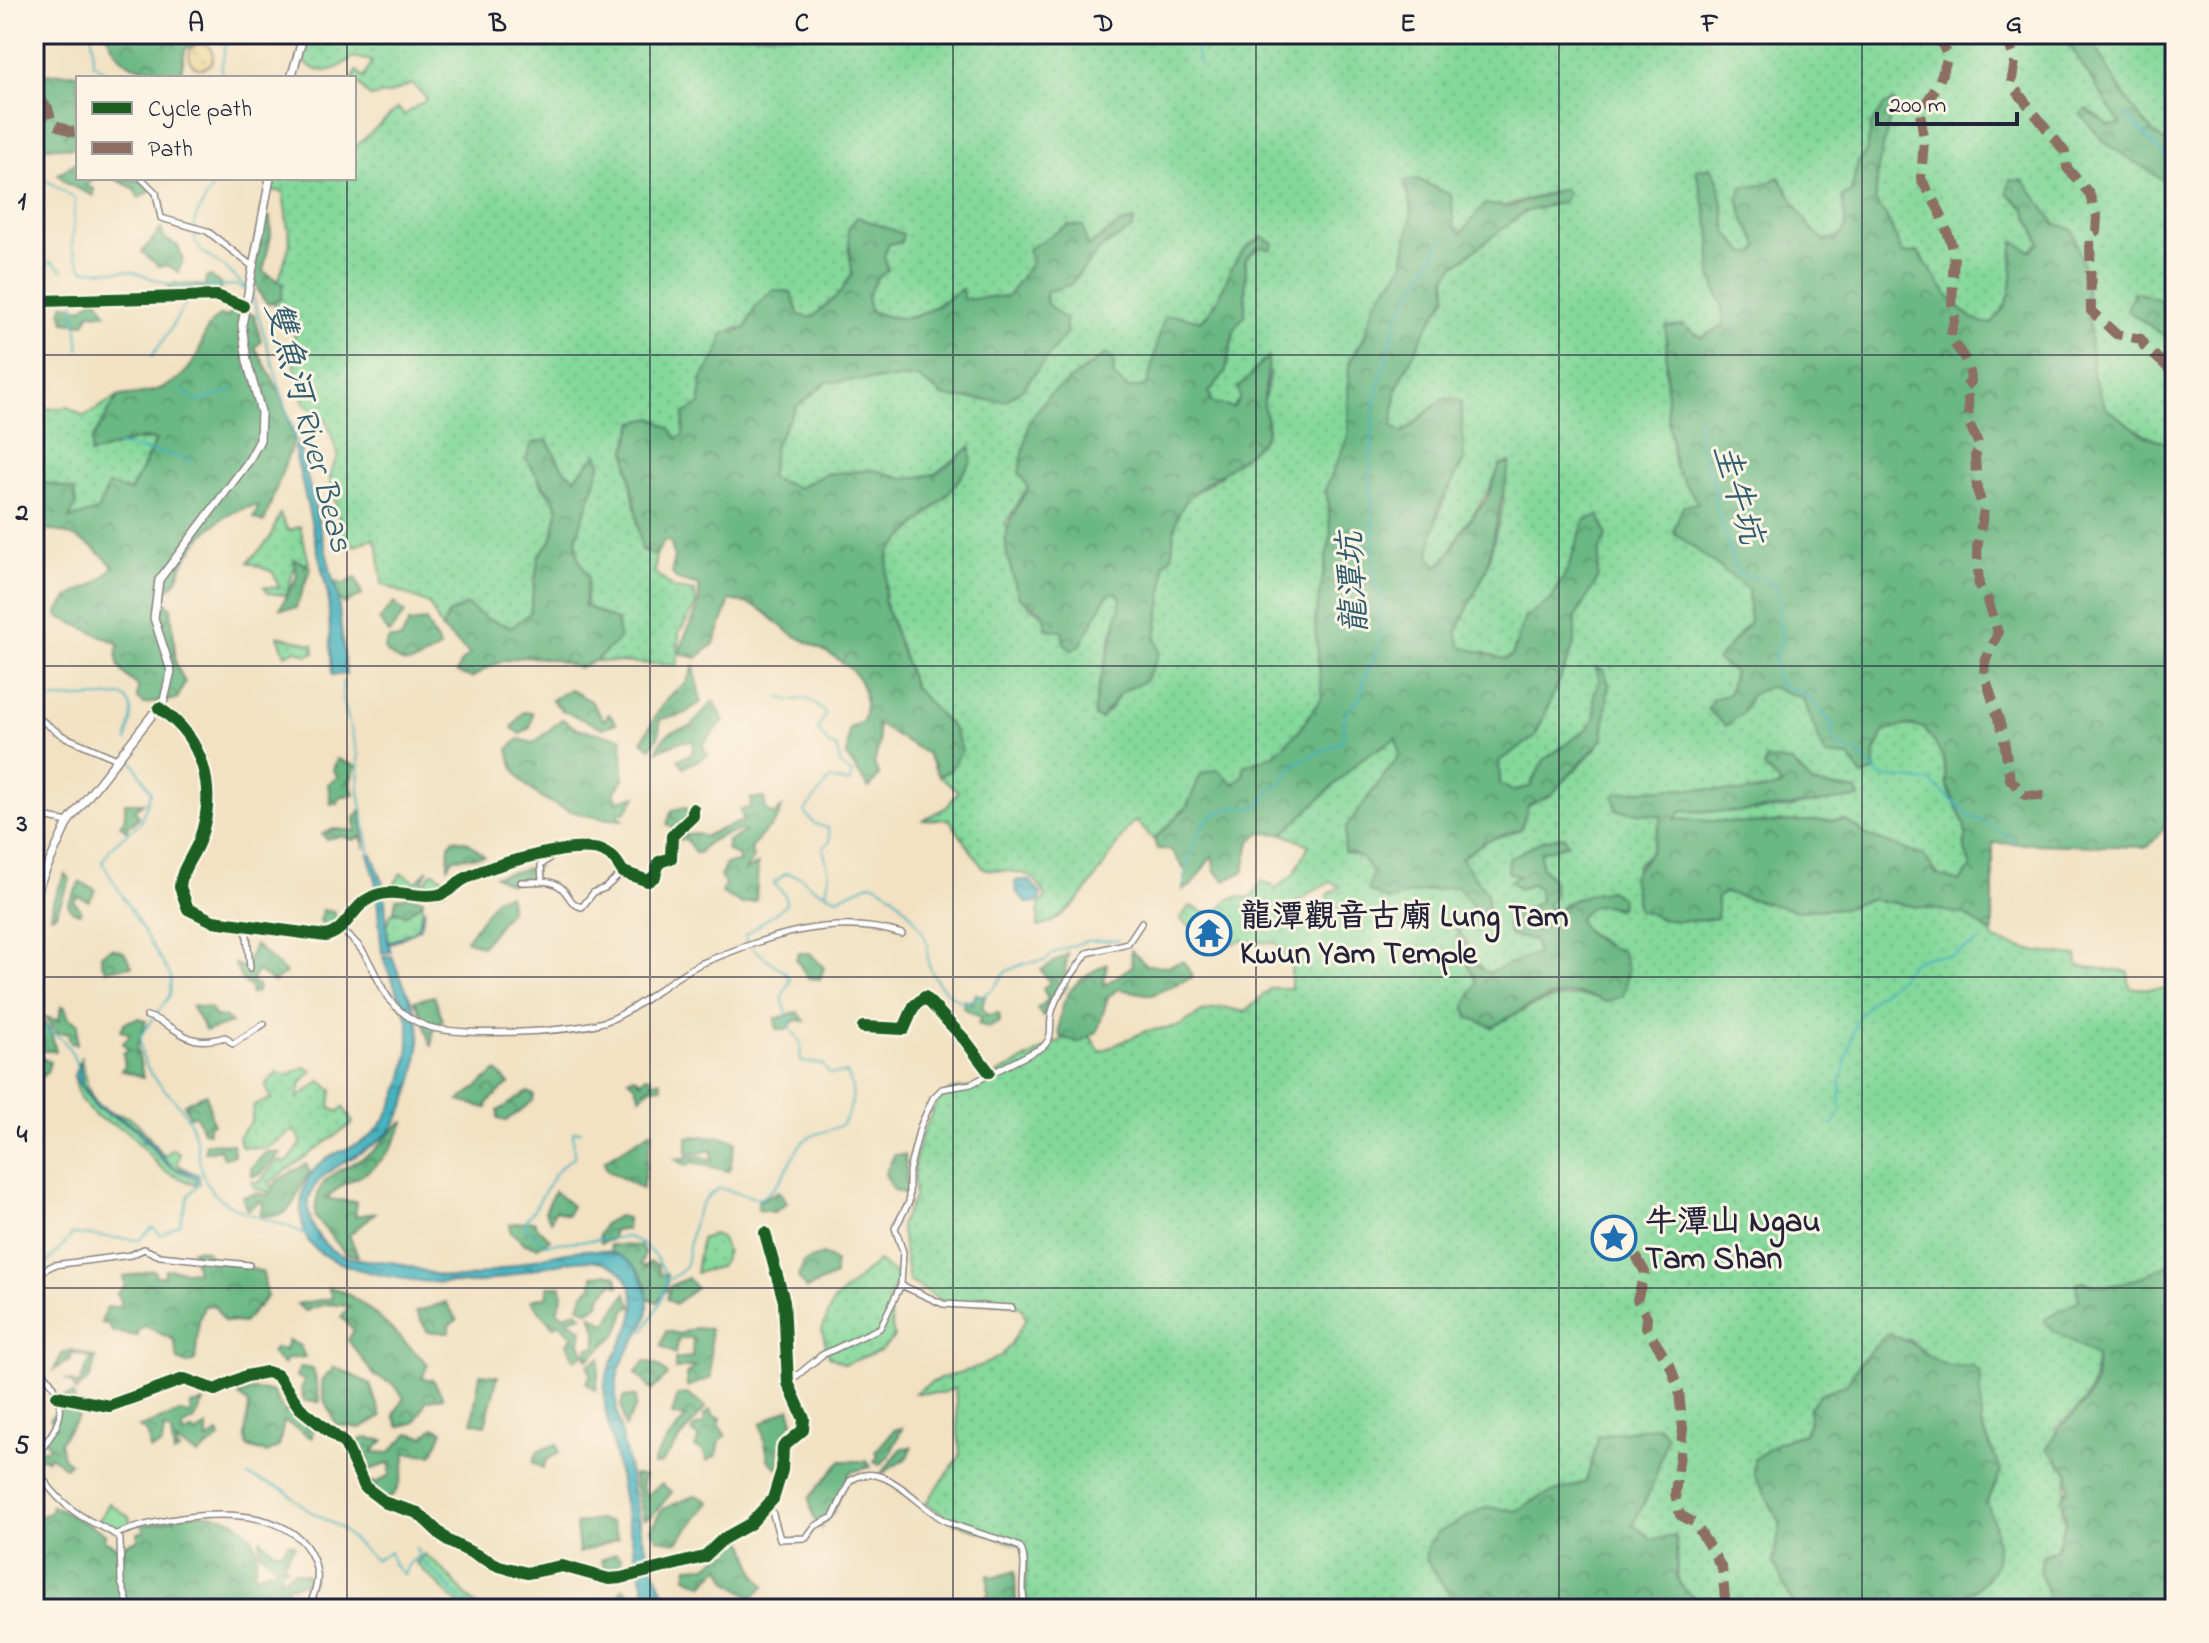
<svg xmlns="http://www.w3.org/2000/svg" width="2209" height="1643" viewBox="0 0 2209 1643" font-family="'Indie Flower','LXGW WenKai TC',sans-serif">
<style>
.grass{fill:url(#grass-dots);stroke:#537d6b;stroke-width:2;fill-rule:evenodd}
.forest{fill:url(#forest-crowns);stroke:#466d5f;stroke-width:2}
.sand{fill:url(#sand-dots);stroke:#887e6c;stroke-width:2}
.pitch{fill:#84d89b;stroke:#537d6b;stroke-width:2}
.water{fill:url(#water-ripples);stroke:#336a7c;stroke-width:2}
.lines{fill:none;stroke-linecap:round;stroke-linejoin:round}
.stream{stroke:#44b3be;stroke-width:2}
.minor-casing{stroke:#8a827e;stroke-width:8}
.secondary-casing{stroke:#8a827e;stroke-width:10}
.minor{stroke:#fff;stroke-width:5}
.secondary{stroke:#fff;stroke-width:7}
.quiet{stroke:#8d6e63;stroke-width:10;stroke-dasharray:20 10;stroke-linecap:butt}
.cycleway-casing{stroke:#fcf5e5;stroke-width:17}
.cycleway{stroke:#1b5e20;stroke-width:12}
.grid{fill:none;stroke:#22223b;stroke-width:2;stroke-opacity:0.55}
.labels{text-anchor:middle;stroke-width:6;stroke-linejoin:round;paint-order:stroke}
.poi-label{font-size:32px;font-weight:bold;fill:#22223b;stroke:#fcf5e5;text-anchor:start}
.water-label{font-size:34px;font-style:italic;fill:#305c6f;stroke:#fcf5e5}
.neatline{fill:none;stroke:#22223b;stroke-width:3}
.grid-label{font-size:26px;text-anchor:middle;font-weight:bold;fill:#22223b}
</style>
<defs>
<pattern id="grass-dots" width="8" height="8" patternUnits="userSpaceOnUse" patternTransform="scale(2)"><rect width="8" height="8" fill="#84d89b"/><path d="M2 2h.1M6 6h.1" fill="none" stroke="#72b986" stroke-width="1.8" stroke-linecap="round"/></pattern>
<pattern id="forest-crowns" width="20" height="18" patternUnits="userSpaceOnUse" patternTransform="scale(2)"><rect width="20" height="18" fill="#6bb883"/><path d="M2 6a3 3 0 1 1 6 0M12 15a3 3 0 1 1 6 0" fill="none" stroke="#58956c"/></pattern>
<pattern id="sand-dots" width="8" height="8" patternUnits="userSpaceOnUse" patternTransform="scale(2)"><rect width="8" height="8" fill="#eeda9e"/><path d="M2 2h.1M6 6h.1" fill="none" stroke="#ccbb89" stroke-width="1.8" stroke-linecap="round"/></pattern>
<pattern id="water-ripples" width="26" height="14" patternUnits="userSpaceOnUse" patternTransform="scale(2)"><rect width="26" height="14" fill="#44b3be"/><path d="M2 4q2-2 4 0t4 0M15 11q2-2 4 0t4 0" fill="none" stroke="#38919c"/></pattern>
</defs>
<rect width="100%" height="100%" fill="#fcf5e5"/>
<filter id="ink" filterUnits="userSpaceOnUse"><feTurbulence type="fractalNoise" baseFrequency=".0125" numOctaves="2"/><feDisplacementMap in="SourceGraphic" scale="16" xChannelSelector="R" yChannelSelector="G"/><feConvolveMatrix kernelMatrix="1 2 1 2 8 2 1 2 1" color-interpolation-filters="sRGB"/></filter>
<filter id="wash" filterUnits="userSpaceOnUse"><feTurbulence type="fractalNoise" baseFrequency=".006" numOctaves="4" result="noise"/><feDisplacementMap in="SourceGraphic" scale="32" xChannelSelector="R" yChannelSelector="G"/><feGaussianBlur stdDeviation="1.8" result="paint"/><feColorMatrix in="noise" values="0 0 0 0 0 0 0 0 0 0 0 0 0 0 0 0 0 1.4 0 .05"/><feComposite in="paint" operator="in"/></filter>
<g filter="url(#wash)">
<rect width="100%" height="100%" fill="#f2e1c2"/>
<path class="grass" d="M 310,34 L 2062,34 L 2122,125 L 2109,125 L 2087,109 L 2081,115 L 2175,188 L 2175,311 L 2157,299 L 2134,292 L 2127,310 L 2175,343 L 2175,445 L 2146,436 L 2106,409 L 2093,375 L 2085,273 L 2024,181 L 2007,192 L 2025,208 L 2040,243 L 2030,251 L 2014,241 C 2009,279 2020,293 1991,325 C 1957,321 1938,278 1918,252 L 1903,254 L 1886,216 L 1875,201 L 1878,168 L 1893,103 L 1872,124 L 1867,151 L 1858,162 L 1851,193 L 1842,196 L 1846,228 L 1838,238 L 1825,240 L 1812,231 L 1778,177 L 1764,185 L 1744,186 L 1738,198 L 1745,222 L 1759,245 L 1755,253 L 1745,253 L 1727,232 L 1719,182 L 1711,167 L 1696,170 L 1711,234 L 1711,276 L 1722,305 L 1724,326 L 1702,337 L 1682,325 L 1665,367 L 1675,468 L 1699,503 L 1725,570 L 1748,589 L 1750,622 L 1729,695 L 1713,699 L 1743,712 L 1749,696 L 1768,686 L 1803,698 C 1814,733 1844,754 1875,771 L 1875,752 L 1884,732 L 1906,725 L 1924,728 L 1943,756 L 1947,785 L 1965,826 L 1965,850 L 1971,867 L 1960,883 L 1938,875 L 1924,856 L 1868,836 L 1845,820 L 1748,823 L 1674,819 L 1681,811 L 1738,812 L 1789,808 L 1857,791 L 1813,784 L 1764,767 L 1783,786 L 1759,792 L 1725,794 L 1677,788 L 1616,810 L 1662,816 L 1651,851 L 1637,865 L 1648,911 L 1660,919 L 1724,892 L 1798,911 L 1845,908 L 1869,899 L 1964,914 L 1993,934 L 1994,940 L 2038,952 L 2077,956 L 2078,966 L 2128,972 L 2130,988 L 2175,989 L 2175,1260 C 2149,1275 2113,1294 2084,1282 L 2077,1285 L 2079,1300 L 2044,1320 C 2051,1332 2083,1346 2096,1356 C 2094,1394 2086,1405 2056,1428 L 2058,1462 L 2069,1472 L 2061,1511 L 2066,1522 L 2056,1550 L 2042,1555 L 2040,1573 L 2053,1609 L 1954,1609 L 1962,1598 L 1989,1577 L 1995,1526 L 1987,1503 L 2001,1471 L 1981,1424 L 1981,1374 L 1973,1367 L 1941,1366 L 1908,1339 L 1861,1361 L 1846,1385 L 1821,1393 L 1809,1408 L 1810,1420 L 1804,1433 L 1778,1443 L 1754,1474 L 1781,1524 L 1773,1562 L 1796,1609 L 1696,1609 L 1694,1597 C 1674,1585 1675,1571 1678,1550 L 1652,1539 L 1633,1525 L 1654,1482 L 1599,1436 L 1586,1482 L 1540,1497 L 1516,1511 L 1486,1507 L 1453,1603 L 1459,1609 L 1107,1609 C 1089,1602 1052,1609 1030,1609 L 1025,1593 L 1027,1553 L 1024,1547 L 954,1522 L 926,1503 L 960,1456 L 955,1388 L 942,1393 L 915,1393 C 941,1372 973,1374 1000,1356 C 1009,1350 1018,1330 1026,1320 L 1022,1309 L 1014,1304 L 945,1302 L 909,1281 L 900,1225 L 914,1198 L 914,1165 L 921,1137 L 937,1101 L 950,1090 L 974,1087 L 1065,1038 L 1091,1037 L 1100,1052 L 1146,1031 L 1179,1026 L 1202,1012 L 1223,1007 L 1245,1012 L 1271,988 L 1291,988 L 1291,966 L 1276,943 L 1240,941 L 1219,947 L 1213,939 L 1212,924 L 1191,927 L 1180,919 L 1190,906 L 1215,917 C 1225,901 1230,893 1250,899 L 1262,881 L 1277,888 L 1294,874 L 1309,845 L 1283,834 L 1361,759 L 1397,738 L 1400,755 L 1367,798 L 1361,857 L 1373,873 L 1404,895 L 1457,886 L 1479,914 L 1487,893 L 1461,859 L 1486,841 L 1521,829 L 1528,806 L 1551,795 L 1598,746 L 1609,684 L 1596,669 L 1600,681 L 1594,693 L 1595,717 L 1588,728 L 1544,760 L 1530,787 L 1512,791 L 1500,784 L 1499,761 L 1535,737 L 1575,643 L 1575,618 L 1597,580 L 1600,549 L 1607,536 L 1585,520 L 1566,573 L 1551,600 L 1525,617 L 1512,656 L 1504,659 L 1462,647 L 1456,633 L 1486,570 L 1504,502 L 1500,465 C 1489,494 1482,501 1465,525 C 1455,539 1451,556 1437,566 L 1429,557 C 1433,519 1447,492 1464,460 L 1444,398 L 1402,433 L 1392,426 L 1397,387 L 1426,329 L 1447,296 L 1446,277 L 1454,266 L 1524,212 L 1563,202 L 1563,189 L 1502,207 L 1462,234 L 1454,227 L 1450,209 L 1412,210 L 1403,266 L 1375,303 L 1364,338 L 1349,363 L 1348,437 L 1326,488 L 1331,533 L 1315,620 L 1322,697 L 1298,732 L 1274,755 L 1245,766 L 1243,776 L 1234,784 L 1201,774 L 1187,807 L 1154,840 L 1136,821 L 1130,825 C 1105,859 1081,916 1038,927 L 1039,905 L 1046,897 C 1032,864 1012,875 983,868 L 949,819 L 922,820 L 947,807 L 958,791 L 939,776 L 950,770 L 954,730 L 914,687 L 884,601 L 889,552 L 948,494 L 971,462 L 970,448 L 935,474 L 907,479 L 874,470 L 825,474 L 799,488 L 770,478 L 775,444 L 796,407 L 827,382 L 917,377 L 945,397 L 1005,401 L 1022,389 L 1066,334 L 1066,320 L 1047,304 L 1046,292 L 1070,284 L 1100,249 L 1133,228 L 1123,222 L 1087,247 L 1083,238 L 1032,262 L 1008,297 L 962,300 L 961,289 C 926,312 912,328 870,311 L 867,297 L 889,243 L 848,247 L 853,273 L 841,292 L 812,318 L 756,306 L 746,328 L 734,328 L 702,378 L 700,404 L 684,414 L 683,435 L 677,439 L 653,418 L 634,422 L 626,450 L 642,550 L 656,555 L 655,573 L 675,589 L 695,592 L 696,605 L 679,633 L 678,665 L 595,661 L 618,639 L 617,621 L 585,606 L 588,577 L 578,557 L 576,539 L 601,463 L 597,455 L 575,478 L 563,469 L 547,440 L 538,480 L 559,508 L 551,541 L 539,556 L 530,614 L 512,627 L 487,619 L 467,605 L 448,614 L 442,629 L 429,604 L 382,584 L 378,547 L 373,538 L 355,546 L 342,534 L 329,475 L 338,456 L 326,420 L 304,404 L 291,350 L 297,324 L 278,317 L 273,299 L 290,243 L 283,192 L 269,190 L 271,178 L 354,178 L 354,148 L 398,108 L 404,115 L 427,99 L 412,84 L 389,94 L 370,97 L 353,78 L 357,71 L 364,78 L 372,61 L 353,57 C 333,74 319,77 299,58 ZM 1264,238 L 1259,247 L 1246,258 L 1245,315 L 1235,327 L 1225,373 L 1209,392 L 1211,402 L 1233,409 L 1240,398 L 1238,387 L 1252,379 L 1262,361 L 1270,373 L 1263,405 L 1268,429 L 1218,478 L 1190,496 L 1177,510 L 1172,528 L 1173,555 L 1164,564 L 1164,584 L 1156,637 L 1159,652 L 1145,681 L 1121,692 L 1109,711 C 1103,687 1104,666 1110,642 C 1113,626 1120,616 1121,599 L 1116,592 L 1107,595 L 1081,644 C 1063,632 1048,615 1029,607 L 1006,523 L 1028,487 L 1048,396 L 1106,354 L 1113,358 L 1113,376 L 1129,389 L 1147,385 L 1175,315 L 1200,321 C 1231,297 1223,252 1264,238 ZM 1564,836 L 1567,844 L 1541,852 L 1541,866 L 1552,878 L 1547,905 L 1557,913 L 1564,903 L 1609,890 L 1616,909 L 1606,903 L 1590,906 L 1578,919 L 1581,927 L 1611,949 L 1596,997 C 1554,992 1528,1006 1493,1027 L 1465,1007 L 1477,982 L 1458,944 L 1456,927 C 1468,941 1473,964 1488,974 L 1537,953 L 1529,909 L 1540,901 L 1539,889 L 1532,884 L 1510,881 L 1520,876 L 1509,859 L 1543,840 ZM 1330,882 L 1340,886 L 1328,895 L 1328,913 L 1304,929 L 1292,911 L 1296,902 Z
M 2087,34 L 2175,34 L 2175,149 C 2135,126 2111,71 2087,34 Z
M 118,396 L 92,440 L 156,440 L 130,492 L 98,511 L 68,519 L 34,480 L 34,410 L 68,407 L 84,416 Z
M 280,514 L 288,531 L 300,526 L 309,563 L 294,568 L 287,595 L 268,593 L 264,587 L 279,588 L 273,572 L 248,562 L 269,540 Z
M 278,636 L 313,644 L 314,653 L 307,655 L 296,650 L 285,655 Z
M 428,869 L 421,884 L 423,892 L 394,885 L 401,873 L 417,882 Z
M 432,872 L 434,872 L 452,885 L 439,892 L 426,893 L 424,884 Z
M 422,901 L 423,902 L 421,924 L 411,934 L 388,944 L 387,927 L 391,913 L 410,911 Z
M 81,1056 C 83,1075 91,1110 112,1114 C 121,1115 127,1115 135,1121 C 146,1131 154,1145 164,1156 L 173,1149 L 180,1154 L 177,1164 L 197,1175 L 196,1185 L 164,1171 L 127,1131 L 96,1117 L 80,1099 L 74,1076 L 77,1076 Z
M 305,1067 L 312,1071 L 301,1083 L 298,1098 L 321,1081 L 332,1090 L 330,1108 L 339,1112 L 343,1107 L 353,1123 L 269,1183 L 274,1188 L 271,1193 L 254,1188 L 252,1182 L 260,1182 L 277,1161 L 288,1162 L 302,1142 L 294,1130 L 267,1148 L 242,1147 L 238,1137 L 251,1122 L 254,1105 L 271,1099 L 265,1085 L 277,1072 L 285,1076 Z
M 713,1234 L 721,1237 L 727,1252 L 720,1267 L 696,1273 L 701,1239 Z
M 878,1261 L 899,1276 L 888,1302 L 894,1337 L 881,1351 L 845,1364 L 829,1356 L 822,1330 L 833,1302 Z
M 424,1554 C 447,1569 459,1591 480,1609 L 463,1609 L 416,1563 Z"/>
<path class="forest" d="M 107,34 L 205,34 L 209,40 L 196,42 L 185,50 L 180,78 L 164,78 L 161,70 C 131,69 117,62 107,34 Z
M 2062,34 L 2087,34 C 2111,71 2135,126 2175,149 L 2175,188 L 2104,142 L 2080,114 L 2087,109 L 2109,125 L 2121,125 Z
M 71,73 L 92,78 L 78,78 L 78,148 L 34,146 L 34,95 L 40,92 L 34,75 Z
M 1894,102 L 1878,168 L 1875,201 L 1886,216 L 1903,254 L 1918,252 C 1937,277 1957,321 1991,324 C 2020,293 2009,278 2014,241 L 2030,251 L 2040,243 L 2025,209 L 2007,192 L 2010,180 L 2024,181 L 2055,223 L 2073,230 L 2085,273 L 2093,375 L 2106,408 L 2146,436 L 2175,445 L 2175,816 L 2148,847 L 1993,843 L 1993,934 L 1964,914 L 1869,899 L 1845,908 L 1798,911 L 1724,892 L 1717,898 L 1717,918 C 1699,921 1681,923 1663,919 C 1654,917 1648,911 1638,911 L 1632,876 L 1651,851 L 1662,816 L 1616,810 L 1614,796 L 1617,793 C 1636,791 1656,789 1675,788 C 1716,788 1739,798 1782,786 L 1764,767 L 1766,759 L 1792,762 L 1813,784 L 1857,791 L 1860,798 L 1738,812 L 1682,811 L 1675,819 L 1748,823 L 1845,820 L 1868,836 L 1924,856 L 1938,875 L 1960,882 L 1971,867 L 1965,850 L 1965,826 L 1947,785 L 1943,756 L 1924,728 L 1906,725 L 1884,732 L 1875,752 L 1875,771 L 1862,776 L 1849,757 L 1825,755 L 1803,698 L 1768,686 L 1750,696 L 1743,712 L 1726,726 L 1707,709 L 1713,699 L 1729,694 L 1734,672 L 1717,660 L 1750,622 L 1748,589 L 1673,532 L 1683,506 L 1698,503 L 1675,468 L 1667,412 L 1666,327 L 1682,325 L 1702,337 L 1724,326 L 1722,305 L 1711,276 L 1711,234 L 1696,170 L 1711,167 L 1719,182 L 1727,232 L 1745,253 L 1755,253 L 1759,245 L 1745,222 L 1738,198 L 1744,186 L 1764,185 L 1779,177 L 1812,231 L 1825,240 L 1838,238 L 1846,228 L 1842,196 L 1851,193 L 1858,162 L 1867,151 L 1871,125 L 1884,105 Z
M 78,161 L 78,178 L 95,178 L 86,186 L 94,189 L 94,196 L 67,184 L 58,174 Z
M 113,178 L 138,180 L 151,191 L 139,198 L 133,188 Z
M 1417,179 L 1451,195 L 1454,227 L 1462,233 L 1485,204 L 1510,207 L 1563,189 L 1568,194 L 1563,202 L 1524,212 L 1454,266 L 1446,277 L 1447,296 L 1426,329 L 1397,387 L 1392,426 L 1403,433 L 1444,398 L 1461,401 L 1464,460 L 1439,506 L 1429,556 L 1437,566 L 1446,560 L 1464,527 L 1487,499 L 1500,465 L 1510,462 L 1486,570 L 1456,633 L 1462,647 L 1504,659 L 1512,656 L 1525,617 L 1551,600 L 1566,573 L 1585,520 L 1599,515 L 1607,536 L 1600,549 L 1597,580 L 1575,618 L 1575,643 L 1535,737 L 1499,761 L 1500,784 L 1512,791 L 1530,787 L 1544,760 L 1588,728 L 1595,717 L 1594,693 L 1600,681 L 1596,668 L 1603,670 L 1609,684 L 1603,739 L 1551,795 L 1528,806 L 1521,829 L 1486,841 L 1461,858 L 1487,893 L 1488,915 L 1479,914 L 1457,886 L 1404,895 L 1389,901 L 1368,890 L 1373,873 L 1361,857 L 1344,852 L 1346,827 L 1400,755 L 1396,738 L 1361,759 L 1283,834 L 1262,833 L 1250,841 L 1244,871 L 1225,881 L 1215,871 L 1212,856 L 1191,886 L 1183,890 L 1186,872 L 1171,850 L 1157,849 L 1154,840 L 1187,807 L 1201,774 L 1217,769 L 1234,784 L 1243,776 L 1244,766 L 1274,755 L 1298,732 L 1322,697 L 1315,620 L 1331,533 L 1326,488 L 1348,437 L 1349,363 L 1364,338 L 1375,303 L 1403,266 L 1412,210 L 1404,181 Z
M 270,217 L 271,236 L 263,271 L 283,284 L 281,299 L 268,304 C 243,282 259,247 265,219 Z
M 857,217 L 903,234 L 901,242 L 889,244 L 884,255 L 888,270 L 877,278 L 867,297 L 870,311 C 913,328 927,312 962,289 L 963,299 L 1008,296 L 1032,262 L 1028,249 L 1068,225 L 1083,226 L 1087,247 L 1123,222 L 1134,220 L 1133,228 L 1100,249 L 1070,285 L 1046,292 L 1047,304 L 1066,320 L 1066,334 L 1022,389 L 1005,401 L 945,397 L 917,377 L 827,382 L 796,407 L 775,444 L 770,478 L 799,488 L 825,474 L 874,470 L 907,479 L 935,474 L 971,447 L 971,462 L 948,494 L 889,552 L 884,601 L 914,687 L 954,730 L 962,750 L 950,770 L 939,776 L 927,754 L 877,724 L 879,744 L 874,764 L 879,776 L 869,788 L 847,757 L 849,728 L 863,722 C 877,670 832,656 794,635 C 765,618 771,606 730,600 L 714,644 L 696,658 L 680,653 C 685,623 702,618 699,586 L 677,580 L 672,573 L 674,555 L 670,541 L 664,541 L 656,555 L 642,550 L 626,450 L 634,422 L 653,418 L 670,428 L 677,439 L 683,435 L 684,414 L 700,404 L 702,378 L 720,349 L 722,334 L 746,328 L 756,306 L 773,290 L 791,292 L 799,315 L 812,318 L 841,292 L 852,273 L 848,229 Z
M 161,229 L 165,239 L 178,246 L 183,260 L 178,272 L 169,266 L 159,266 L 142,252 Z
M 1264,237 L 1273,243 L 1271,249 L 1259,247 L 1246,258 L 1245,315 L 1235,327 L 1225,373 L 1209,392 L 1211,402 L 1233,408 L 1240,398 L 1238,387 C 1252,379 1256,364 1268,358 C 1270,375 1262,390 1264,407 C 1264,414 1269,423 1267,431 C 1264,441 1255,447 1247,454 C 1203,491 1171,490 1173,555 L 1164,564 L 1164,584 L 1156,637 L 1159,652 L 1155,663 L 1145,681 L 1121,692 L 1101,719 L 1095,717 C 1090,698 1120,626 1121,598 L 1116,592 L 1107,595 L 1081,644 L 1072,650 L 1064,643 L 1062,631 L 1047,629 L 1042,612 L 1019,597 C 1003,542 997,539 1028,488 L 1019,472 L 1030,420 L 1048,396 L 1106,354 L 1113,358 L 1114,376 L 1129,389 L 1147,385 L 1164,317 L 1175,315 L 1201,321 C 1231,296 1223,252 1264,237 Z
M 211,276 L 221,285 L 221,291 L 196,293 L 188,298 L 189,292 L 184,297 L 177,292 L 172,294 L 168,286 L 175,283 L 205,286 L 206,277 Z
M 2134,292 L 2158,299 L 2175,311 L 2175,343 L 2127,310 Z
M 97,296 L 106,314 L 89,313 L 85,324 L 65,322 L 61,312 L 64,304 L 81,309 Z
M 232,309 L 254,315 L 261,342 L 255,347 L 280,392 L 294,439 L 264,522 L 253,518 L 259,506 C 226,507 199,535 183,564 C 178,575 178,583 167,590 L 164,600 L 171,608 L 176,664 L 185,683 L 177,699 L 144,704 L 137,698 L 138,686 C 123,674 112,665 119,644 L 57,616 C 65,586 95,595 113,566 C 90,542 69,530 36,529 L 34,533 L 34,480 L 74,490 L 76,505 L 69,519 L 98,511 L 108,485 L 131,491 L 156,440 L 142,438 L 90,454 L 92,440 L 118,396 C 154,394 186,386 200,348 C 205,334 207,324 219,316 L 228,317 Z
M 547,440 L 563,469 L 575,478 L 597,454 L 601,463 L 576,539 L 578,557 L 588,577 L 585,606 L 617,621 L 619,639 L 595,661 L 579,668 C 540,652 506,652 472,678 L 457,673 L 460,663 L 470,655 L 442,629 L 448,614 L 467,605 L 487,619 L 512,627 L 530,613 L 539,555 L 551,541 L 559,508 L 526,459 L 532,443 Z
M 294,559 L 311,567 L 296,608 L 280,609 L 297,576 Z
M 356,578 L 362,595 L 345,604 L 338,599 L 334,582 L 344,584 Z
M 394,603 L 405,613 L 389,633 L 379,620 Z
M 426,621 L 440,648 C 414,663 407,672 384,649 L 389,639 L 401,639 L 409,623 Z
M 694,666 L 701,702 L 682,715 L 660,719 L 659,735 L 651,748 L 642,741 C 653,722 664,694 686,684 Z
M 570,689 L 591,701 L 604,720 L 609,714 L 616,723 L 603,728 L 563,711 L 552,700 Z
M 714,700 L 724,721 L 702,745 L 708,755 L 684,767 L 678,759 L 692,754 L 694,741 L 681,741 L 657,751 C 662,734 674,729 691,727 Z
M 523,712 L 533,713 L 530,728 L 521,734 L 512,728 Z
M 562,719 L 578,729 L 622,738 L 623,779 L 614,793 L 618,801 L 637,796 L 625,813 L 617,812 L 623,820 C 577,818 516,800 508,749 L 519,739 L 534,743 Z
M 337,759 L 356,766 L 350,782 L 354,795 L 341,796 L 337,804 L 331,804 L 328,784 L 338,777 L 333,770 Z
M 751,798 L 764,798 L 766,810 L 774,815 L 782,808 C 777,828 759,831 751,850 L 753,858 L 745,871 L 758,864 L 756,901 L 742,904 L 722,893 L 725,884 L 720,877 L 726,864 L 740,862 L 738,856 L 727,850 L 728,841 L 745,832 L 742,830 C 726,834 706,839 699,853 L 695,853 L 687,840 L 678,839 L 678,835 L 697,833 L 704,837 C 708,834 739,822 744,821 L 740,810 L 750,808 Z
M 125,803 L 143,803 L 134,810 L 139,816 L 133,824 L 128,824 L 127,831 L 120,825 L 125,819 Z
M 686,807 L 690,816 L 673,828 L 667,824 L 672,810 Z
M 361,810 L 365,849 L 361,836 L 353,840 L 341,836 L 326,839 L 322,834 L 334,829 L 356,831 L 355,818 Z
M 1564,836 L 1568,844 L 1541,852 L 1541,866 L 1552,878 L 1555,895 L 1547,905 L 1557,913 C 1569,897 1590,894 1610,890 L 1621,898 L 1620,908 C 1598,905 1597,899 1578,919 C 1585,935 1605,947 1622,951 L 1628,969 L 1623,996 L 1605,1002 C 1566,980 1526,1007 1493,1027 L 1468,1017 L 1465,1007 L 1477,982 L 1458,944 L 1456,926 L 1480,968 L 1488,973 L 1537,953 L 1534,940 L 1510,936 L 1506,922 L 1540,901 L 1539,889 L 1532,884 L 1519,889 L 1510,881 L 1519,876 L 1508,872 L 1509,859 L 1543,840 Z
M 454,839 L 468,842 L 484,856 L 454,858 L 448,866 L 449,845 Z
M 537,866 L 531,877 L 510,884 L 495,876 Z
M 65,874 L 70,880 L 56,914 L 51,916 L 53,901 Z
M 80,882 L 96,890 L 89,901 L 77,896 L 74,902 L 81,909 L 80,913 L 72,911 L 68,904 Z
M 509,894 L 510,910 L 482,946 L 466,940 L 496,898 Z
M 408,896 L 423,899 L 422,903 L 406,915 L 394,911 L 396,899 Z
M 322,910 L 334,912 L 340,926 L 330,932 L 320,922 Z
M 255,945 L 286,973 L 274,982 L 257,971 L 251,982 L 258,986 L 257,992 L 251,994 L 252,989 L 241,979 L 235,964 L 245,968 Z
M 112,948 L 124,952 L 132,966 L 106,970 L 101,964 L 101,954 Z
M 1131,950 L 1146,965 L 1168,966 L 1183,961 L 1193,977 L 1152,995 L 1118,989 L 1108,997 L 1097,1032 L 1079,1042 L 1060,1037 C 1056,999 1073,980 1107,964 L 1103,986 L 1132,966 Z
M 799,953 L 810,953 L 824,968 L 820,979 L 808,978 L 796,959 Z
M 1068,954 L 1065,971 L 1067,987 L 1046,1008 L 1043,1017 L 1037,1009 L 1048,1000 L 1043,988 L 1050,983 L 1041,970 Z
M 976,994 L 985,996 L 982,1008 L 987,1015 L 999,1013 L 1000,1021 L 989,1028 L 978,1024 L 981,1018 L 963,1008 L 964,1000 L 972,1004 Z
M 434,996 L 443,1020 L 433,1031 L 432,1047 C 426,1034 422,1009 414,1001 Z
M 61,1006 L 65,1007 L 69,1019 L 78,1023 L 77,1044 L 71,1043 L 67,1033 L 57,1033 L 45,1017 L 59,1021 Z
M 191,1006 L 210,1008 L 216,1017 L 225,1017 L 231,1023 L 206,1031 Z
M 798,1012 L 805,1021 L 795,1020 L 786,1030 L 777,1029 L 775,1019 Z
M 34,1016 L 50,1028 L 56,1051 L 41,1051 L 44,1041 L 34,1040 Z
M 139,1018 L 146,1021 L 137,1048 L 143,1077 L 121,1070 L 125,1066 L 123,1053 L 128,1050 L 123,1043 L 130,1034 L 121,1030 L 125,1022 Z
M 39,1057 L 50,1062 L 47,1072 L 38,1080 L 34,1079 L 34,1059 Z
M 497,1071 L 509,1084 L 488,1102 L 487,1108 L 459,1101 Z
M 635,1076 L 641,1082 L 646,1076 L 651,1077 L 652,1083 L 660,1080 L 662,1087 L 651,1087 L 640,1097 L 635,1084 L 628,1079 Z
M 528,1092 L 534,1095 L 533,1101 L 506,1121 L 498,1119 L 498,1111 Z
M 206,1094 L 213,1124 L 209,1125 L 209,1132 L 203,1131 L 196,1115 L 190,1116 L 184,1104 Z
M 404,1122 C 397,1140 387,1158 370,1170 C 353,1183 344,1179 327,1199 L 357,1202 L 355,1216 L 375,1213 L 349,1235 L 358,1256 L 345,1253 L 315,1217 C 316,1169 340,1175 372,1152 C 384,1143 391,1127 404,1122 Z
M 652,1131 L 642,1189 L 607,1170 L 604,1161 Z
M 716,1136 L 736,1141 L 729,1171 L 691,1162 L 687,1166 L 675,1159 L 700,1156 L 712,1161 L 712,1150 L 687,1155 L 687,1137 Z
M 206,1143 L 233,1144 L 234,1155 L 224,1158 L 220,1149 L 205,1152 Z
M 266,1152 L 281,1153 L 261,1174 L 252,1176 L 251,1168 Z
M 894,1155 L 905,1155 L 908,1195 L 893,1190 L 885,1174 Z
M 306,1164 L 310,1173 C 291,1195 299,1221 260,1215 L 263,1203 L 259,1201 L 248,1210 L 242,1197 L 257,1193 L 268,1196 L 277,1181 Z
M 554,1191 L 572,1206 L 567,1215 L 555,1210 L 551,1221 L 545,1212 Z
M 779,1191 L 787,1203 L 775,1212 L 758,1210 L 758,1201 Z
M 618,1216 L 627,1218 L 627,1230 L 614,1230 L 611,1240 L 601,1243 L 599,1235 L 604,1224 Z
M 534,1221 L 539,1230 L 550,1239 L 538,1247 L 525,1244 L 510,1231 L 510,1224 Z
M 610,1245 L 640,1246 L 645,1254 L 641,1264 L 645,1267 L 650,1262 L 658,1265 L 660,1275 L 667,1274 L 667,1289 L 657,1302 L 647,1298 C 649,1277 631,1259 611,1252 Z
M 200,1249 L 207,1251 L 213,1261 L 243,1265 L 263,1273 L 267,1297 L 243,1323 L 224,1321 L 214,1305 L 204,1306 L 199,1321 L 195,1361 L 187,1364 L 178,1360 L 174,1340 L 145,1326 L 138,1331 L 138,1336 L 113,1332 L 108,1324 L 101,1323 L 107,1307 L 120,1307 L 121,1300 L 116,1294 L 125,1286 L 123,1277 L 154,1270 L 156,1276 L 164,1276 L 165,1269 L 197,1272 L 192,1250 Z
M 823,1254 L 835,1262 L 835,1276 L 806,1289 L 798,1277 L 804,1262 Z
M 2175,1260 L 2175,1609 L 2053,1609 L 2040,1573 L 2042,1555 L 2056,1550 L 2066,1522 L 2062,1499 L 2069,1488 L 2069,1473 L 2047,1448 C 2059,1421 2082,1414 2093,1388 C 2097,1379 2096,1366 2096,1356 C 2082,1344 2053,1335 2044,1320 L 2079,1300 L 2076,1284 L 2083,1282 C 2113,1294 2149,1275 2175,1260 Z
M 607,1273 L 617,1276 L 619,1286 L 613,1283 L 599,1298 L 600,1303 L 588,1311 L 579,1306 L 583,1294 L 592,1286 L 593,1276 Z
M 688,1278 L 696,1288 L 675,1304 L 667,1299 L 670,1286 Z
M 547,1286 L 561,1286 L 562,1297 L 557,1311 L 563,1315 L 577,1311 L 582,1315 L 566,1320 L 582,1329 L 580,1343 L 584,1351 L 579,1358 L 574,1359 L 567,1343 L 573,1337 L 559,1323 L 553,1327 L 531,1300 L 548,1296 Z
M 328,1288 C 355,1287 407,1346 428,1364 L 422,1378 L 433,1380 L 443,1397 L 426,1401 L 416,1422 L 399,1427 L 394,1415 L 404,1397 L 393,1384 L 375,1376 L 348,1340 L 354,1330 L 341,1317 L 350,1306 L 325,1304 L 305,1311 L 297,1304 L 333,1298 Z
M 626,1293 L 632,1307 L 626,1309 L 617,1334 L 588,1360 L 584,1354 L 588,1354 L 588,1348 L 596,1347 L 596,1330 L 591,1315 L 606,1324 Z
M 446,1302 L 457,1320 L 449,1325 L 449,1332 L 428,1332 L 416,1312 Z
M 695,1328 L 710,1329 L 711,1378 L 687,1387 L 686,1375 L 695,1366 L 675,1369 L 675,1359 L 692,1357 L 693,1338 L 679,1339 L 675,1354 L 661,1346 L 666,1331 L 680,1334 Z
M 1887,1334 C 1928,1343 1927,1372 1973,1366 L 1981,1374 L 1981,1424 L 2001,1471 L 1987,1503 C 1995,1525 2005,1559 1987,1578 C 1977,1590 1964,1595 1954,1609 L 1796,1609 L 1773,1562 L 1781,1524 L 1754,1474 L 1754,1459 L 1778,1443 L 1804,1433 L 1810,1420 L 1809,1408 L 1821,1393 L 1846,1385 L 1861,1361 Z
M 288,1340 L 300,1346 L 305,1357 L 287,1359 L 284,1365 L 271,1353 L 275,1348 L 285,1350 Z
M 71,1350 L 96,1358 L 90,1378 L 76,1391 L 71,1381 L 65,1380 L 79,1384 L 92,1357 L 72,1353 L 71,1359 L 54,1370 L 62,1354 Z
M 600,1358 L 596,1391 L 586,1382 L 591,1375 L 588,1365 Z
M 645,1361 L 658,1365 L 668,1375 L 652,1390 L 636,1373 Z
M 300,1367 L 313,1369 L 320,1402 L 304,1401 L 301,1389 L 305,1381 L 296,1376 Z
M 335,1367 L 370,1384 L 381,1417 L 361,1428 L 337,1425 L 325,1402 L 321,1381 Z
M 480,1374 L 498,1376 L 485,1425 L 472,1422 Z
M 252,1390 L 272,1391 L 283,1410 L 313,1429 L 312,1438 L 284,1421 L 279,1446 L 267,1453 L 248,1447 L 245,1437 L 249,1404 L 239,1396 Z
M 73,1394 L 78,1417 L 60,1442 L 63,1457 L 70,1463 L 65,1467 L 50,1456 L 47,1460 L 41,1457 L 34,1465 L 34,1440 L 42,1435 L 38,1450 L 50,1448 L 43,1436 L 56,1426 L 50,1418 L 66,1402 L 63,1397 Z
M 687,1394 L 706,1407 L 660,1464 L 653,1465 L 657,1454 L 686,1417 L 672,1415 L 678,1395 Z
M 636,1396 L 636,1407 L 625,1427 L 621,1404 L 624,1397 Z
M 204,1402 L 195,1419 L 183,1427 L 184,1435 L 192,1430 L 196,1434 L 207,1426 L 207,1440 L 218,1433 L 220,1438 L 198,1455 L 176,1442 L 179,1451 L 174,1454 L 171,1432 L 164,1428 L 162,1445 L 150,1450 L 148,1434 L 139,1427 L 182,1412 L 190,1415 L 191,1405 Z
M 789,1408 L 795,1428 L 779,1448 L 779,1469 L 769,1461 L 761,1424 Z
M 710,1410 L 714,1417 L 721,1418 L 719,1426 L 726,1436 L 720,1440 L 717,1455 L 707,1461 L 703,1450 L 695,1448 L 699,1437 L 693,1434 L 693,1428 L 705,1423 L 704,1415 Z
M 1658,1426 L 1667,1436 L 1654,1482 L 1633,1525 L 1652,1539 L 1676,1536 C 1679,1561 1668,1582 1694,1597 L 1696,1609 L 1459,1609 L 1426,1559 L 1426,1548 L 1437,1533 L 1486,1507 L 1516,1511 L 1540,1497 L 1586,1482 L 1599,1436 Z
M 434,1427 L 443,1431 L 432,1455 L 406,1453 C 403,1471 402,1491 386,1501 L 369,1482 L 378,1482 L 390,1475 L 390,1463 L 369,1470 L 369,1459 L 354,1443 L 364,1438 L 384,1440 L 372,1452 L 389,1453 L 409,1433 L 424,1437 Z
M 902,1428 L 890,1455 L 880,1465 L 874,1462 L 878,1456 L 876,1451 L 894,1430 Z
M 557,1444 L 559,1453 L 546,1460 L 543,1468 L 533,1462 L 538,1451 Z
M 912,1447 L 908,1457 L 880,1475 L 902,1448 Z
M 841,1461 L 867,1461 L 871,1467 L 850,1472 L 834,1511 L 821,1528 L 814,1519 L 809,1498 Z
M 633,1475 L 644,1476 L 642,1485 L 646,1496 L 661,1484 L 672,1492 L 652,1516 L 644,1519 Z
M 696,1495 L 710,1502 L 677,1542 L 658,1539 L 651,1529 L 662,1509 Z
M 52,1506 L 105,1533 L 104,1540 L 124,1551 L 125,1544 L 138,1540 L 138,1533 L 145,1531 L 142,1524 C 160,1525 173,1516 193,1514 C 219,1511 251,1524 257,1550 C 258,1558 254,1566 255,1575 L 278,1567 L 260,1552 L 260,1539 L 274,1551 L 282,1551 L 289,1542 L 295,1545 L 283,1564 L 287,1567 L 282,1570 L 279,1581 L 294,1571 L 312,1576 L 313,1582 L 287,1586 L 286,1609 L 34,1609 L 34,1518 L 50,1513 Z
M 597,1520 L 611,1522 L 618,1539 L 579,1553 L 576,1524 Z
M 742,1538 C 752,1555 751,1572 765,1586 L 753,1598 L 728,1581 L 721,1567 L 703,1584 L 686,1577 L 688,1567 L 707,1566 Z
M 616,1553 L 621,1557 L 621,1575 L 608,1577 L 601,1560 Z
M 1015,1571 L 1016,1609 L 981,1609 L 978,1606 L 988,1594 L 988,1575 L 996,1577 Z
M 623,1588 L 631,1594 L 632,1609 L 610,1609 Z"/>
<path class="sand" d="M189 56a12 12 0 1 1 24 0a12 12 0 1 1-24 0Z"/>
<path class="pitch" d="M 109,1503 L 129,1517 L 132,1526 L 118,1530 L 98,1522 Z"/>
<path class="water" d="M 299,445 L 338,599 L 346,674 L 332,675 L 328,595 L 294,448 Z
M 368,854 L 372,854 L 384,885 L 388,943 L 416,930 L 425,908 L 421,927 L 389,945 L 391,952 L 382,953 L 375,877 Z
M 1021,880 L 1030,881 L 1041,894 L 1039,902 L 1026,903 L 1016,891 L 1015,881 Z
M 392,956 C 400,981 417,1004 419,1030 C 421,1060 408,1110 388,1133 C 363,1161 289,1172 313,1226 C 329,1262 357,1259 389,1262 C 413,1264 436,1279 460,1278 C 510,1275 616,1214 643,1281 C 659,1322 634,1334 621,1365 C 615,1380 615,1396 617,1412 L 643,1539 L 670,1609 L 650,1609 L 648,1602 C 634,1554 624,1505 615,1455 C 611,1431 602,1409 605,1384 C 609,1355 638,1329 634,1299 C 631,1282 623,1269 606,1263 C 577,1252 514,1277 482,1282 C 446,1288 323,1275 307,1238 C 294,1208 302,1170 333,1155 C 346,1148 359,1146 370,1136 C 395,1115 411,1062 409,1031 C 408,1005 390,982 383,957 Z
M 79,1061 L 82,1084 L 96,1104 L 138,1128 L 172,1167 L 198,1174 L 200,1184 L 198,1179 L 167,1165 L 146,1142 L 142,1142 L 144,1140 L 135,1128 L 95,1107 L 74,1076 Z"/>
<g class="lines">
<path class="stream" d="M 92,34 L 93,63 L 107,73 L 107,78
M 1191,34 L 1200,65
M 220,78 L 227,34
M 2126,114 L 2175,167
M 34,172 L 75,199 L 72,248 L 83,270 L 131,271 L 182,289 L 236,285 L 247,290
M 217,178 L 195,219 L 195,241 L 201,251 L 226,268 L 247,289
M 34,270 L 51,262 L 63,270
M 73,288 L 79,349
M 252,294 L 297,445
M 152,357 C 156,347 163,343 167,335 C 178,317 182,307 196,289
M 182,390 L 198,402 L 233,390
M 1698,418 L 1700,447 L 1715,485 L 1715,503 L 1738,574 L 1763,578 L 1774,585 L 1781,602 L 1778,618 L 1782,640 L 1774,657 L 1777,683 L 1808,696 L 1833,725 L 1831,732 L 1839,747 L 1859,753 L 1880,776 L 1931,782 L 1971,817 L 1991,825 L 2014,841
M 34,436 L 40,432
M 118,445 L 186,458 L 191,462
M 343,681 L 342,697 L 358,755 L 359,792 L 370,856
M 779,697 L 791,701 L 806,698 L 824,711 L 825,716 L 818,729 L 828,744 L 837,748 L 841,766 L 852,773 L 849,783 L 830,779 L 804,812 L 815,824 L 828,828 L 830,841 L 823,848 L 829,873 L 826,894
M 34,700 L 123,696 C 139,709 129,724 127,741
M 128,753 L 151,792 L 140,823 L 112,846 L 102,862 L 171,977 L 170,995 L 141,1035 C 136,1075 171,1088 188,1118 C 203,1144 193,1176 218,1197 C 244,1218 278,1219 307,1235
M 1183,887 C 1189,863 1193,822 1221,811 C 1245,802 1257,820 1271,787 L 1280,785 L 1294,764 L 1343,740 L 1345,714 L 1361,696 L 1364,679 L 1380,645 L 1379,621 L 1384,601 L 1375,585 L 1370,464 L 1375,400 L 1398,316 L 1443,239
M 746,943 L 745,935 L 786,905 L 785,895 L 774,883 L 786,873 L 801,877 L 812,887 L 837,898 L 872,883 C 893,890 920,921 927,943 C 929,948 927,955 928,961 C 932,980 948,995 964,1003 L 991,991 L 1007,971 L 1023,964 L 1046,960 L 1055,952 L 1086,941 L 1119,940
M 34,1027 C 57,1029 71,1045 77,1066
M 1832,1127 L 1840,1115 L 1841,1079 L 1857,1019 L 1873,999 L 1900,978 L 1912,962 L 1928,956 L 1951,956 L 1978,942
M 581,1131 L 573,1132 L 574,1157 C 548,1172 544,1201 526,1220 L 526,1228 L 545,1244 L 628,1237 C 645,1243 663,1261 666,1279
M 48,1262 L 73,1234 L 139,1240 L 153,1227 L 161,1235 L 180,1224 L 189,1195 L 199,1183 L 197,1177
M 644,1331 L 660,1303 L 667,1281 L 682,1271 L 686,1264 C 692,1235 690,1203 720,1188 L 759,1199 C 783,1187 787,1164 801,1144 C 809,1133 829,1132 841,1125 C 853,1111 856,1090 847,1073 L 830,1074 L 822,1064 L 801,1062 L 800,1041 L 791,1029 L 782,997 L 790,980 L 786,973 L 751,947
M 248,1476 L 285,1490 L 306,1509 L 339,1527 L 375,1560 L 390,1551 L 393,1564 L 404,1575 L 408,1565 L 418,1556
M 416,1548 L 423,1562 L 471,1609"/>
</g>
</g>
<g filter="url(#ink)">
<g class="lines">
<g class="minor-casing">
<path id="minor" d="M 141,178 L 156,193 L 161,218 L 207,231 L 252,266
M 34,292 L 42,301 L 217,296 L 243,306
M 159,708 C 204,738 218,791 199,841 C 193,857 181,869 180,887 L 188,909 L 213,921 L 326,936 C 347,931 352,906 372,897 C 395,886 415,900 438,895 C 449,893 455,884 464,879 C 491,865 574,841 602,851 C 614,856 617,862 623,872 L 648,881 L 655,876 L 659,862 L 671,858 L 672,836 L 693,816 L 693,809
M 34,715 L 63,736 L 117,759
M 34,807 L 38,816 L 68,822
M 542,881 L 541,865 L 555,854
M 521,882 C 534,883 547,878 559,886 C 569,892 569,905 582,907 L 594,892 L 605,888 L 623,872
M 246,925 L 250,968
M 340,930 C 376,951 375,993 402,1012 C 409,1018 420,1024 429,1027 C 463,1037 579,1033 612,1019 C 644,1005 668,979 700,964 C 765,937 833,912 902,934
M 147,1016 C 182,1027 184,1049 225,1037 L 233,1044 L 264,1024
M 863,1027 L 904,1029 L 914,1006 L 925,997 L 965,1040 L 989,1072
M 34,1275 L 54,1265 L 131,1255 L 144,1249 L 160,1256 L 249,1265
M 901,1285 L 943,1304 L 1012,1308
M 34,1363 C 95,1419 30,1442 38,1467 C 45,1488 69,1510 88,1520 C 100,1527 111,1529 120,1539 L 121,1582 L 130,1609
M 788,1383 L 822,1355 L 880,1328 L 901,1285 L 903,1252 L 895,1228 L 909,1202 L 909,1171 L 920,1127 L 933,1098 L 942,1089 L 971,1084 L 1043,1047 C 1055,1035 1048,1026 1052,1012 C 1057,990 1076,971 1087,953 L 1128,943 L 1142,922
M 57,1396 L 109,1406 L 184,1379 L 215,1390 L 246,1376 L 267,1372 L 277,1375 L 300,1408 L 345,1444 L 365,1487 L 386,1503 L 418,1513 L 448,1541 L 499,1566 L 527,1573 L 562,1566 L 609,1579 L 621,1578 L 704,1557 L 723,1539 L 750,1524 L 773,1499 L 782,1470 L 783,1447 L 803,1430 L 804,1419 L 788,1383 L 784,1301 L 765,1233
M 770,1504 L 780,1539 L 806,1538 L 815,1526 L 833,1517 L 850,1481 C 884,1456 920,1510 948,1522 C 972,1533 997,1537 1020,1547 C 1030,1564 1017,1589 1027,1609
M 116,1534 C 169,1514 303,1491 317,1573 C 319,1584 312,1598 309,1609"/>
</g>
<g class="secondary-casing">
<path id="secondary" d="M 291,78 L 304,34
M 34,896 L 68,822 L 164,700 L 171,671 L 154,618 L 159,580 L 248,462 L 260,440 L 261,412 L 247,361 L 242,325 L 270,178"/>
</g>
<use href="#minor" class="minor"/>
<use href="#secondary" class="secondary"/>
<path class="quiet" d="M 1937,34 L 1948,57 L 1938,85 L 1920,112 L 1924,140 L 1921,179 L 1940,212 L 1954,251 L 1952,307 L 1955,316 L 1950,339 C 1961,352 1971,364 1971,382 L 1964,388 L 1968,397 L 1969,423 L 1980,447 L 1975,456 L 1977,490 L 1984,510 L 1977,548 L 1979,586 L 1988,600 L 1998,633 L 1985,662 L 1984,673 L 2003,733 L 2010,779 L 2025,795 L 2053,797
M 2006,34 L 2015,62 L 2011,84 L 2065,152 L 2067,168 L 2089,193 L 2097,217 L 2096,231 L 2090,236 L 2091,311 L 2116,334 L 2141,339 L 2144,346 L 2175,374
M 2170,34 L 2175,41
M 34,72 L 40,100 L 48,108 L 52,123 L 71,132 L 78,131
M 1636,1256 L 1645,1272 L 1637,1300 L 1647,1317 L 1646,1327 L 1671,1367 L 1679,1392 L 1683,1429 L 1675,1494 L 1680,1515 L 1695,1523 L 1722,1568 L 1726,1609"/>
<g class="cycleway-casing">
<path id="cycleway" d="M 34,292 L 42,301 L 217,296 L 243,306
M 159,708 C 204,738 218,791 199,841 C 193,857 181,869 180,887 L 188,909 L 213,921 L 326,936 C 347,931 352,906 372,897 C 395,886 415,900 438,895 C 449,893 455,884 464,879 C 491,865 574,841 602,851 C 614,856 617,862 623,872 L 648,881 L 655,876 L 659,862 L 671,858 L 672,836 L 693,816 L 693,809
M 863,1027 L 904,1029 L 914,1006 L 925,997 L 965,1040 L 989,1072
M 57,1396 L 109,1406 L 184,1379 L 215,1390 L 246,1376 L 267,1372 L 277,1375 L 300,1408 L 345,1444 L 365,1487 L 386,1503 L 418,1513 L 448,1541 L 499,1566 L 527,1573 L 562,1566 L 609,1579 L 621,1578 L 704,1557 L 723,1539 L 750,1524 L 773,1499 L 782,1470 L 783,1447 L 803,1430 L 804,1419 L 788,1383 L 784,1301 L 765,1233"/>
</g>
<use href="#cycleway" class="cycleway"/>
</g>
</g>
<path class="grid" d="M 347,34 L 347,78M 650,34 L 650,1609M 953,34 L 953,1609M 1256,34 L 1256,1609M 1559,34 L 1559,1609M 1862,34 L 1862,1609M 347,178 L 347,1609M 34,355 L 2175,355M 34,666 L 2175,666M 34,977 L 2175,977M 34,1288 L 2175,1288"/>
<defs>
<g id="temple-ring" transform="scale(2.3)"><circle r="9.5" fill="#fcf5e5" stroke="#1f6fb2" stroke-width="1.5"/><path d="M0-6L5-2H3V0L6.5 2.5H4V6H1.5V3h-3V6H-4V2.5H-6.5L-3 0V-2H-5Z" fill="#1f6fb2"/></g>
<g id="sight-ring" transform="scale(2.3)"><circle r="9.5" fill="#fcf5e5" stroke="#1f6fb2" stroke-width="1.5"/><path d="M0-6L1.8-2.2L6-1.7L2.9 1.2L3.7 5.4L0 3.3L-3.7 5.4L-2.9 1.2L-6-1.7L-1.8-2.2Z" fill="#1f6fb2"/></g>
</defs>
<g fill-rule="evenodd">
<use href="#temple-ring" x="1209" y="933"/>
<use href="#sight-ring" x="1614" y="1238"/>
</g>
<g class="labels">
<g class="poi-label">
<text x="1240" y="926">龍潭觀音古廟 Lung Tam<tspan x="1240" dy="37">Kwun Yam Temple</tspan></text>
<text x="1645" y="1231">牛潭山 Ngau<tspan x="1645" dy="37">Tam Shan</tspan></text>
</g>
<g class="water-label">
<text transform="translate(311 426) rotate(75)" y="12">雙魚河 River Beas</text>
<text transform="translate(1740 493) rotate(74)" y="12">圭牛坑</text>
<text transform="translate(1351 583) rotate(-93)" y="12">龍潭坑</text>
</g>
</g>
<rect width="2209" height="1643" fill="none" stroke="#fcf5e5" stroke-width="88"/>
<rect x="76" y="76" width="280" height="104" fill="#fcf5e5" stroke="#a5a1a1" stroke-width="2"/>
<rect x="92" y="102" width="40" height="12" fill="#1b5e20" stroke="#a5a1a1" stroke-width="2"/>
<text x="148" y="116" font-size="24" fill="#22223b">Cycle path</text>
<rect x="92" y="142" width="40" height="12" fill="#8d6e63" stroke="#a5a1a1" stroke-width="2"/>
<text x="148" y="156" font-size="24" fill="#22223b">Path</text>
<path d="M1877 112v12h140v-12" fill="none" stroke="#22223b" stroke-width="4"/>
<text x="1889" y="112" font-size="24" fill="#22223b" stroke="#fcf5e5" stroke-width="6" paint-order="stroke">200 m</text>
<rect x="44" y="44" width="2121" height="1555" class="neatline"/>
<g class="grid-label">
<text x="196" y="31">A</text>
<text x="498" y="31">B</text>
<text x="802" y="31">C</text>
<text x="1104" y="31">D</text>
<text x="1408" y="31">E</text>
<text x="1710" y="31">F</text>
<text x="2014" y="31">G</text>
<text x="22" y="209">1</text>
<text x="22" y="520">2</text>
<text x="22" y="831">3</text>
<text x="22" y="1142">4</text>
<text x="22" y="1453">5</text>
</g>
</svg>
